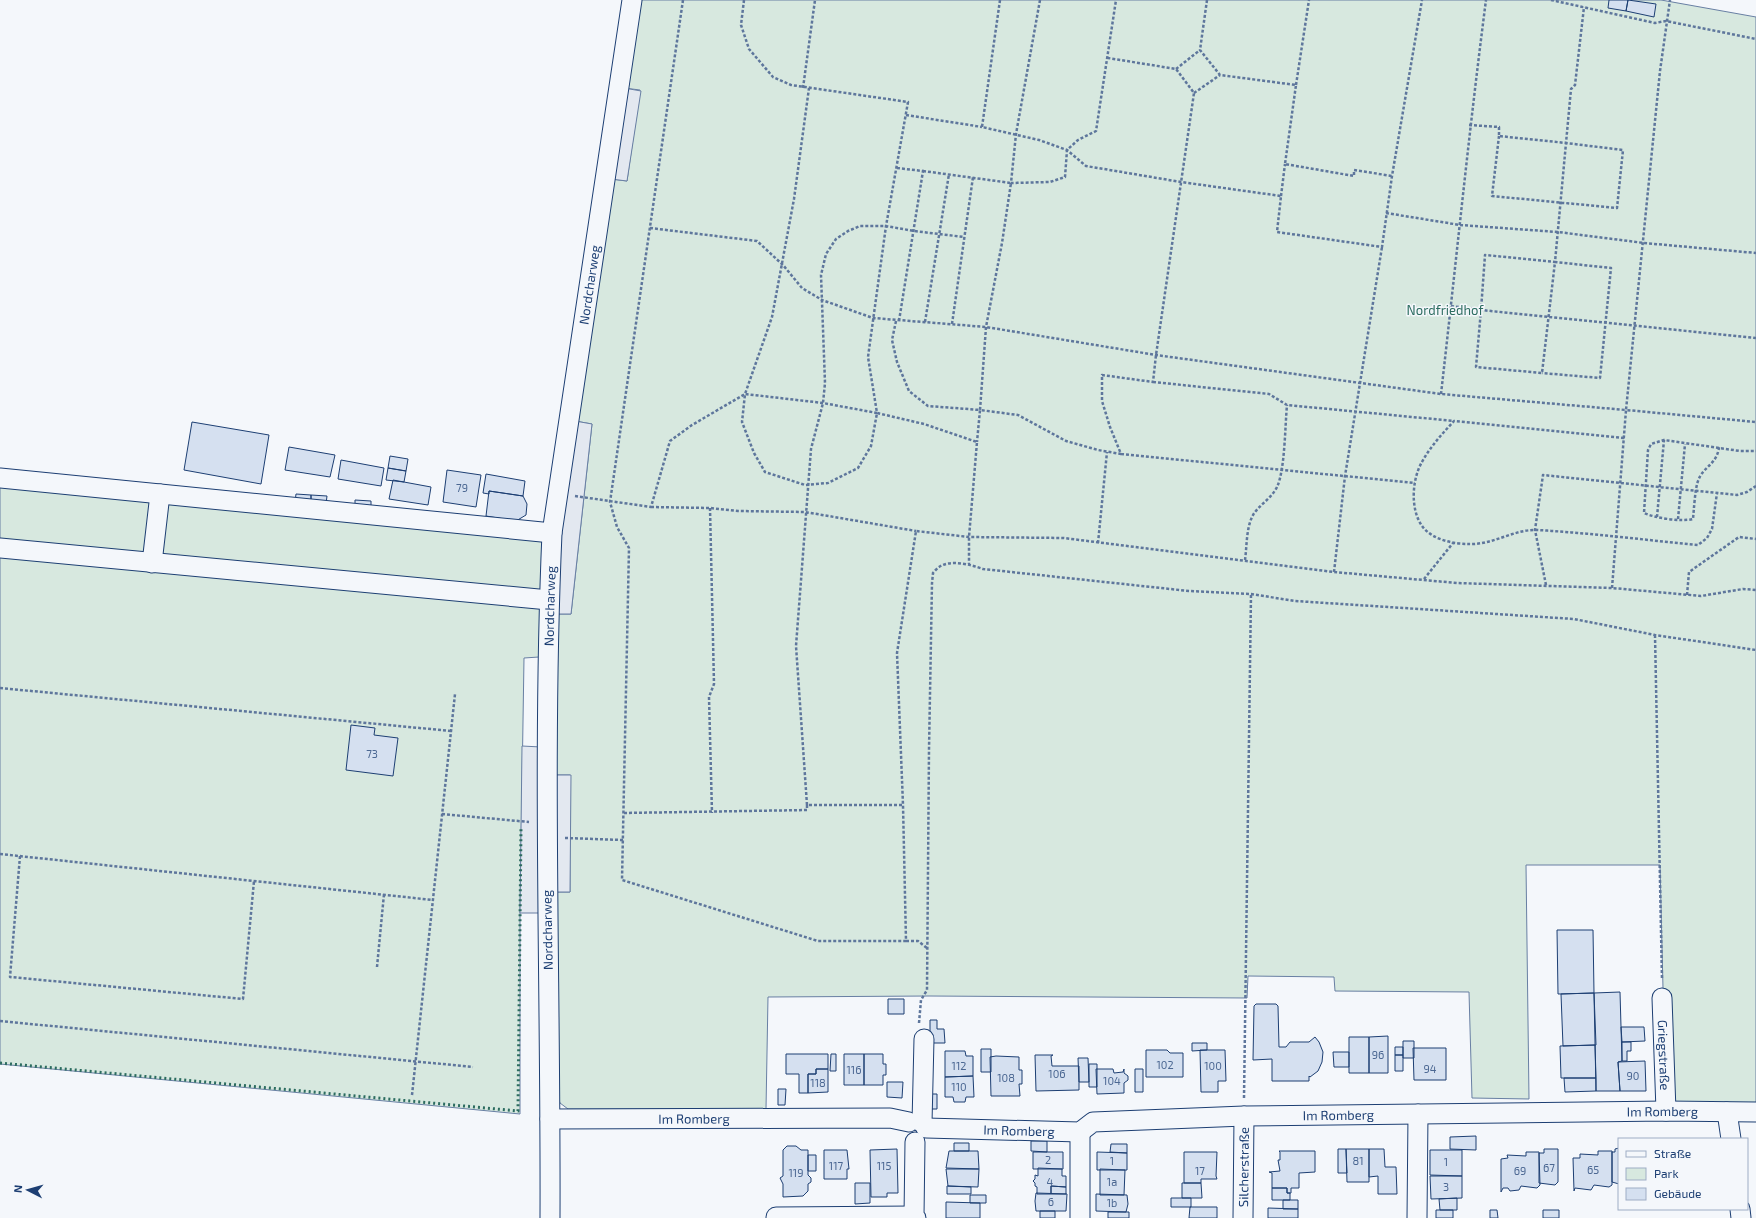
<svg xmlns="http://www.w3.org/2000/svg" width="1756" height="1218" viewBox="0 0 1756 1218" font-family="'Exo 2',sans-serif">
<style>
.green{fill:#d7e8df;stroke:#687fa3}
.parking{fill:#e3e8f0;stroke:#687fa3}
.building{fill:#d5e0f0;stroke:#1d3f73}
.lines{fill:none;stroke-linecap:round;stroke-linejoin:round}
.minor-casing{stroke:#1d3f73;stroke-width:21}
.path{stroke:#5e769c;stroke-width:2.5;stroke-dasharray:3 2;stroke-linecap:butt}
.minor{stroke:#f4f7fb;stroke-width:19}
.hedge{stroke:#2c6c60;stroke-width:3;stroke-dasharray:2 3;stroke-linecap:butt}
.labels{text-anchor:middle;stroke-width:3;stroke-linejoin:round;paint-order:stroke}
.number-label{font-size:11px;fill:#4b6792}
.street-label{font-size:13px;fill:#1d3f73;stroke:#f4f7fb}
.park-label{font-size:13px;fill:#2c6c60;stroke:#f4f7fb}
</style>
<rect width="100%" height="100%" fill="#f4f7fb"/>
<path class="green" d="M 637,0 L 1661,0 L 1756,17 L 1756,1112 L 1666,1111 L 1660,865 L 1526,865 L 1529,1099 L 1472,1098 L 1469,992 L 1335,991 L 1334,977 L 1248,976 L 1247,998 L 929,996 L 768,997 L 766,1109 L 568,1109 L 560,1103 L 556,1090 L 554,892 L 570,892 L 570,775 L 554,775 L 554,614 L 571,614 L 592,424 L 575,421 L 611,179 L 627,181 L 640,90 L 624,88 Z
M 0,485 L 544,539 L 539,657 L 524,658 L 520,913 L 520,1114 L 0,1064 Z"/>
<path class="parking" d="M 624,88 L 641,91 L 627,181 L 611,179 Z
M 575,421 L 592,424 L 571,614 L 554,614 L 558,537 Z
M 522,746 L 541,747 L 540,913 L 520,913 Z
M 554,775 L 571,775 L 570,892 L 554,892 Z"/>
<path class="building" d="M 1609,0 L 1628,0 L 1626,11 L 1608,8 Z
M 1628,0 L 1656,4 L 1654,17 L 1626,11 Z
M 192,422 L 269,435 L 261,484 L 184,470 Z
M 289,447 L 335,455 L 330,477 L 285,470 Z
M 390,456 L 408,459 L 406,471 L 388,468 Z
M 341,460 L 384,468 L 381,486 L 338,479 Z
M 388,468 L 406,471 L 404,482 L 386,480 Z
M 447,470 L 481,475 L 476,507 L 443,502 Z
M 486,474 L 525,481 L 523,496 L 489,491 L 489,494 L 483,493 Z
M 393,480 L 431,487 L 428,505 L 389,499 Z
M 489,491 L 523,496 L 527,504 L 526,515 L 516,521 L 486,516 Z
M 296,494 L 311,495 L 311,503 L 295,502 Z
M 311,495 L 327,496 L 326,504 L 311,503 Z
M 355,500 L 371,501 L 371,508 L 355,507 Z
M 351,725 L 375,728 L 374,735 L 398,738 L 393,776 L 346,770 Z
M 1557,930 L 1593,930 L 1594,993 L 1558,994 Z
M 1620,992 L 1622,1061 L 1618,1062 L 1620,1091 L 1596,1091 L 1594,993 Z
M 1594,993 L 1596,1045 L 1563,1046 L 1561,994 Z
M 888,999 L 904,999 L 904,1014 L 888,1014 Z
M 1256,1004 L 1276,1004 L 1278,1006 L 1279,1047 L 1286,1047 L 1290,1042 L 1309,1042 L 1315,1037 L 1319,1042 L 1323,1052 L 1322,1062 L 1318,1071 L 1310,1077 L 1309,1076 L 1309,1081 L 1272,1081 L 1272,1059 L 1253,1060 L 1254,1006 Z
M 930,1020 L 937,1020 L 937,1029 L 944,1029 L 945,1043 L 930,1043 Z
M 1621,1027 L 1644,1027 L 1645,1041 L 1622,1042 Z
M 1388,1036 L 1388,1073 L 1369,1073 L 1369,1037 Z
M 1349,1037 L 1369,1037 L 1369,1073 L 1349,1073 Z
M 1403,1041 L 1414,1041 L 1414,1058 L 1403,1058 Z
M 1622,1042 L 1631,1042 L 1631,1051 L 1627,1051 L 1627,1061 L 1622,1061 Z
M 1192,1043 L 1207,1043 L 1207,1050 L 1192,1051 Z
M 1595,1045 L 1596,1078 L 1561,1078 L 1560,1046 Z
M 1395,1047 L 1403,1047 L 1403,1055 L 1395,1055 Z
M 1413,1048 L 1446,1048 L 1446,1080 L 1414,1080 Z
M 981,1049 L 991,1049 L 991,1072 L 981,1072 Z
M 1146,1050 L 1167,1050 L 1170,1053 L 1183,1053 L 1183,1077 L 1146,1077 Z
M 1200,1050 L 1225,1050 L 1226,1081 L 1218,1081 L 1218,1092 L 1201,1092 Z
M 945,1051 L 965,1051 L 966,1056 L 973,1056 L 973,1076 L 945,1077 Z
M 1333,1052 L 1349,1052 L 1349,1067 L 1334,1067 Z
M 786,1054 L 828,1054 L 828,1069 L 816,1069 L 816,1074 L 808,1074 L 808,1093 L 799,1093 L 799,1074 L 786,1074 Z
M 831,1054 L 836,1054 L 836,1071 L 830,1071 Z
M 844,1054 L 864,1054 L 864,1085 L 844,1085 Z
M 864,1054 L 883,1054 L 883,1064 L 886,1064 L 886,1075 L 883,1075 L 883,1085 L 864,1085 Z
M 1035,1055 L 1053,1055 L 1051,1056 L 1052,1066 L 1079,1066 L 1079,1090 L 1036,1091 Z
M 1395,1055 L 1403,1055 L 1403,1071 L 1395,1071 Z
M 996,1056 L 1019,1057 L 1019,1070 L 1022,1070 L 1022,1084 L 1019,1084 L 1020,1096 L 991,1096 L 990,1057 Z
M 1078,1058 L 1088,1058 L 1089,1082 L 1079,1082 Z
M 1645,1061 L 1646,1091 L 1620,1091 L 1618,1062 Z
M 1089,1064 L 1097,1064 L 1097,1087 L 1089,1087 Z
M 816,1069 L 828,1069 L 828,1092 L 808,1093 L 808,1074 L 816,1074 Z
M 1096,1069 L 1113,1069 L 1114,1073 L 1123,1072 L 1124,1069 L 1124,1073 L 1128,1076 L 1128,1080 L 1124,1083 L 1124,1093 L 1097,1094 Z
M 1135,1069 L 1143,1069 L 1143,1092 L 1135,1092 Z
M 973,1076 L 974,1097 L 966,1097 L 965,1102 L 954,1102 L 953,1097 L 945,1097 L 945,1077 Z
M 1564,1078 L 1596,1078 L 1596,1091 L 1565,1092 Z
M 887,1082 L 903,1082 L 902,1098 L 887,1097 Z
M 778,1089 L 786,1089 L 785,1105 L 778,1105 Z
M 929,1094 L 937,1094 L 937,1109 L 930,1109 Z
M 1476,1136 L 1476,1150 L 1450,1149 L 1450,1137 Z
M 1031,1141 L 1047,1141 L 1047,1152 L 1031,1151 Z
M 954,1143 L 969,1143 L 969,1151 L 954,1151 Z
M 1111,1144 L 1127,1144 L 1127,1153 L 1110,1152 Z
M 787,1146 L 796,1146 L 801,1150 L 808,1150 L 808,1175 L 811,1178 L 811,1182 L 808,1184 L 808,1191 L 803,1196 L 783,1197 L 783,1184 L 780,1178 L 783,1176 L 783,1150 Z
M 1619,1148 L 1619,1184 L 1612,1182 L 1612,1152 L 1615,1152 L 1615,1149 Z
M 897,1149 L 898,1193 L 887,1193 L 887,1197 L 871,1197 L 870,1150 Z
M 1338,1149 L 1346,1149 L 1347,1173 L 1338,1173 Z
M 1346,1149 L 1369,1149 L 1369,1182 L 1347,1182 Z
M 1369,1149 L 1384,1149 L 1385,1167 L 1396,1167 L 1397,1194 L 1378,1194 L 1378,1176 L 1369,1177 Z
M 1544,1149 L 1558,1149 L 1558,1182 L 1555,1185 L 1539,1183 L 1539,1153 L 1544,1153 Z
M 824,1150 L 847,1150 L 849,1169 L 847,1169 L 847,1179 L 824,1179 Z
M 1430,1150 L 1462,1150 L 1462,1176 L 1430,1175 Z
M 949,1151 L 978,1151 L 979,1169 L 946,1168 Z
M 1279,1151 L 1315,1151 L 1315,1172 L 1299,1173 L 1299,1188 L 1291,1188 L 1291,1193 L 1287,1193 L 1287,1188 L 1272,1188 L 1272,1173 L 1269,1172 L 1280,1171 L 1278,1160 L 1280,1160 L 1280,1152 Z
M 1598,1151 L 1612,1151 L 1612,1185 L 1609,1187 L 1594,1185 L 1591,1190 L 1575,1188 L 1574,1191 L 1573,1158 L 1580,1158 L 1580,1154 L 1598,1155 Z
M 1033,1152 L 1063,1152 L 1063,1169 L 1033,1169 Z
M 1097,1152 L 1127,1153 L 1127,1170 L 1097,1170 Z
M 1184,1152 L 1217,1152 L 1216,1176 L 1217,1179 L 1201,1179 L 1201,1183 L 1184,1183 Z
M 1526,1152 L 1539,1152 L 1540,1185 L 1537,1188 L 1521,1186 L 1519,1190 L 1510,1191 L 1508,1188 L 1503,1188 L 1501,1192 L 1501,1159 L 1508,1158 L 1507,1155 L 1526,1156 Z
M 808,1155 L 816,1155 L 816,1171 L 808,1171 Z
M 1038,1168 L 1062,1169 L 1062,1176 L 1066,1176 L 1066,1187 L 1051,1186 L 1051,1194 L 1037,1194 L 1037,1187 L 1035,1186 L 1035,1183 L 1033,1181 L 1035,1179 L 1035,1175 L 1038,1176 Z
M 946,1169 L 979,1169 L 978,1187 L 948,1186 Z
M 1100,1169 L 1125,1170 L 1124,1195 L 1100,1195 Z
M 1430,1176 L 1462,1176 L 1462,1198 L 1431,1199 Z
M 855,1183 L 870,1183 L 870,1203 L 855,1204 Z
M 1182,1183 L 1201,1183 L 1202,1198 L 1182,1198 Z
M 947,1186 L 971,1187 L 971,1194 L 947,1194 Z
M 1051,1186 L 1066,1187 L 1066,1194 L 1051,1194 Z
M 1272,1188 L 1287,1188 L 1287,1193 L 1290,1193 L 1290,1200 L 1272,1200 Z
M 1036,1193 L 1067,1194 L 1066,1211 L 1036,1211 L 1035,1201 Z
M 1096,1194 L 1127,1195 L 1128,1204 L 1126,1212 L 1096,1211 Z
M 970,1195 L 986,1195 L 986,1203 L 970,1203 Z
M 1171,1198 L 1191,1198 L 1191,1207 L 1171,1207 Z
M 1457,1198 L 1457,1210 L 1440,1210 L 1439,1199 Z
M 1283,1200 L 1298,1200 L 1298,1209 L 1283,1209 Z
M 946,1202 L 980,1203 L 980,1218 L 946,1218 Z
M 1190,1207 L 1217,1207 L 1217,1218 L 1189,1218 Z
M 1268,1208 L 1298,1209 L 1298,1218 L 1268,1218 Z
M 1436,1210 L 1453,1210 L 1453,1218 L 1436,1218 Z
M 1490,1210 L 1497,1210 L 1498,1218 L 1490,1218 Z
M 1543,1210 L 1559,1210 L 1559,1218 L 1543,1218 Z
M 1040,1211 L 1055,1211 L 1055,1218 L 1040,1218 Z
M 1108,1212 L 1129,1212 L 1129,1218 L 1108,1218 Z"/>
<g class="lines">
<g class="minor-casing">
<g id="minor">
<path d="M 0,478 L 552,533"/>
<path d="M 0,548 L 549,600"/>
<path d="M 152,563 L 160,494"/>
<path id="s1" d="M 1662,998 L 1666,1111"/>
<path d="M 1727,1112 L 1731,1139"/>
<path id="s2" d="M 550,1119 L 890,1118 L 909,1122"/>
<path d="M 922,1123 L 924,1039"/>
<path id="s3" d="M 926,1128 L 1080,1132 L 1093,1122 L 1244,1116 L 1666,1111 L 1756,1112"/>
<path d="M 1080,1132 L 1080,1218"/>
<path d="M 915,1142 L 914,1216 L 916,1218"/>
<path d="M 1740,1209 L 1741,1218"/>
<path d="M 776,1217 L 914,1216"/>
<path id="s4" d="M 550,1218 C 551,990 542,761 552,533 L 632,0"/>
<path id="s5" d="M 1243,1218 L 1244,1116"/>
<path d="M 1417,1218 L 1418,1114"/>
</g>
</g>
<path class="path" d="M 683,0 L 610,502 L 617,527 L 629,548 L 622,880 L 818,941 L 906,941 L 903,805 L 897,653 L 916,531 L 969,537 L 1064,538 L 1334,572 L 1457,583 L 1612,588 L 1701,596 L 1743,589 L 1756,590
M 744,0 L 741,25 L 749,49 L 773,77 L 791,85 L 908,102 L 886,226 L 868,357 L 877,413 L 823,403 L 745,394 L 742,422 L 754,453 L 765,472 L 805,485 L 828,483 L 858,468 L 871,446 L 877,413 L 924,424 L 977,442 L 969,537 L 969,564
M 1000,0 L 982,127 L 1039,140 L 1067,150 L 1086,166 L 1181,182 L 1281,196 L 1277,232 L 1382,247 L 1392,176 L 1422,0
M 1040,0 L 1016,134 L 1011,183 L 1050,182 L 1065,177 L 1067,150 L 1078,140 L 1096,131 L 1116,0
M 1207,0 L 1200,50 L 1220,75 L 1296,85 L 1285,164 L 1354,176 L 1354,170 L 1392,176
M 1551,0 L 1655,23 L 1666,21 L 1756,39
M 1176,69 L 1200,50
M 1296,85 L 1309,0
M 803,88 L 815,0
M 1194,93 L 1220,75
M 906,115 L 982,127
M 1469,125 L 1499,127 L 1499,136 L 1566,143 L 1555,262 L 1485,255 L 1481,310 L 1756,338
M 1499,136 L 1492,196 L 1617,208 L 1623,150 L 1566,143 L 1571,89 L 1575,85 L 1584,7
M 897,168 L 923,171 L 899,321
M 923,171 L 1011,183 L 1002,243 L 986,327 L 980,410 L 1018,415 L 1066,441 L 1098,450 L 1121,454 L 1110,427 L 1102,401 L 1102,375 L 1153,382 L 1156,355 L 1194,93 L 1176,69 L 1108,58
M 1281,196 L 1285,164
M 1386,213 L 1460,225 L 1558,232 L 1644,243 L 1756,253
M 650,228 L 757,241 L 783,265 L 802,288 L 822,300 L 873,318 L 986,327 L 1156,355 L 1441,394 L 1626,410 L 1660,71 L 1670,0
M 1451,306 L 1481,310 L 1476,367 L 1542,373 L 1555,262 L 1611,268 L 1600,378 L 1542,373
M 896,321 L 892,340 L 897,362 L 909,391 L 928,406 L 980,410 L 977,442
M 925,322 L 949,174
M 952,324 L 973,177
M 1153,382 L 1269,394 L 1287,405 L 1454,421
M 1441,394 C 1456,263 1469,131 1486,0
M 1624,438 L 1454,421 C 1442,434 1430,447 1422,462 C 1412,479 1410,509 1422,526 C 1432,540 1454,544 1469,544 C 1493,545 1514,529 1537,530 C 1591,533 1645,540 1698,545 L 1707,538 L 1712,529 L 1717,493
M 1719,447 C 1717,465 1703,466 1698,481 C 1695,489 1694,509 1693,519 C 1681,522 1655,518 1644,513 L 1648,450 L 1651,444 L 1664,440 L 1740,451 L 1756,451
M 1121,454 L 1415,483
M 575,496 L 651,507 L 670,441 L 692,425 L 745,394 L 772,317 L 794,199 L 809,88
M 651,507 L 710,508 L 738,511 L 805,512 L 916,531
M 710,508 L 714,684 L 709,697 L 712,813
M 1657,517 L 1664,440
M 1678,519 L 1685,444
M 1098,543 L 1107,452
M 1245,560 C 1247,546 1246,528 1253,515 C 1259,505 1271,499 1277,487 C 1285,470 1285,426 1287,405
M 1334,572 L 1345,476 L 1382,247
M 1424,579 L 1453,543
M 1546,585 L 1535,530 L 1543,475 L 1737,495 L 1747,492 L 1756,486
M 1612,588 L 1626,410 L 1756,422
M 1687,595 L 1689,572 L 1739,537 L 1756,539
M 1655,635 L 1662,980
M 0,688 L 451,731
M 807,805 L 796,646 L 811,449 L 823,403 L 825,383 L 821,275 L 826,254 L 836,239 L 848,231 L 860,226 L 886,226 L 914,231 L 964,237
M 624,813 L 807,810 L 807,805 L 903,805
M 442,814 L 529,822
M 565,838 L 623,840
M 0,854 L 433,900
M 20,856 L 10,977 L 243,999 L 254,881
M 906,941 L 918,941 L 927,948
M 377,967 L 384,894
M 0,1021 L 473,1067
M 919,1023 L 921,1000 L 927,990 L 929,750 L 932,583 L 933,573 C 935,571 937,568 939,567 C 951,559 972,565 983,569 L 1189,591 L 1251,594 L 1295,601 L 1574,619 L 1655,635 L 1756,650
M 412,1095 L 455,694
M 1244,1098 L 1251,594"/>
<use href="#minor" class="minor"/>
<path class="hedge" d="M 0,1063 L 518,1111 L 521,827"/>
</g>
<g class="labels">
<g class="number-label">
<text x="462" y="492">79</text>
<text x="372" y="758">73</text>
<text x="1378" y="1059">96</text>
<text x="1165" y="1069">102</text>
<text x="959" y="1070">112</text>
<text x="1213" y="1070">100</text>
<text x="1430" y="1073">94</text>
<text x="854" y="1074">116</text>
<text x="1057" y="1078">106</text>
<text x="1633" y="1080">90</text>
<text x="1006" y="1082">108</text>
<text x="1112" y="1085">104</text>
<text x="818" y="1087">118</text>
<text x="959" y="1091">110</text>
<text x="1048" y="1164">2</text>
<text x="1112" y="1165">1</text>
<text x="1358" y="1165">81</text>
<text x="1446" y="1166">1</text>
<text x="836" y="1170">117</text>
<text x="884" y="1170">115</text>
<text x="1549" y="1172">67</text>
<text x="1593" y="1174">65</text>
<text x="1200" y="1175">17</text>
<text x="1520" y="1175">69</text>
<text x="796" y="1177">119</text>
<text x="1050" y="1186">4</text>
<text x="1112" y="1186">1a</text>
<text x="1446" y="1191">3</text>
<text x="1051" y="1206">6</text>
<text x="1112" y="1207">1b</text>
</g>
<g class="street-label">
<text dy="5" stroke="none"><textPath href="#s4" startOffset="936">Nordcharweg</textPath></text>
<text dy="5" stroke="none"><textPath href="#s4" startOffset="612">Nordcharweg</textPath></text>
<text transform="translate(547 930) rotate(-91)" y="5">Nordcharweg</text>
<text dy="5" stroke="none"><textPath href="#s1" startOffset="57">Griegstraße</textPath></text>
<text dy="5" stroke="none"><textPath href="#s3" startOffset="740">Im Romberg</textPath></text>
<text dy="5" stroke="none"><textPath href="#s3" startOffset="416">Im Romberg</textPath></text>
<text dy="5" stroke="none"><textPath href="#s2" startOffset="144">Im Romberg</textPath></text>
<text dy="5" stroke="none"><textPath href="#s3" startOffset="93">Im Romberg</textPath></text>
<text dy="5" stroke="none"><textPath href="#s5" startOffset="51">Silcherstraße</textPath></text>
</g>
<g class="park-label">
<text x="1445" y="315">Nordfriedhof</text>
</g>
</g>
<rect x="1618" y="1138" width="130" height="72" fill="#f4f7fb" stroke="#9eadc5"/>
<rect x="1626" y="1151" width="20" height="6" fill="#f4f7fb" stroke="#9eadc5"/>
<text x="1654" y="1158" font-size="12" fill="#1d3f73">Straße</text>
<rect x="1626" y="1168" width="20" height="12" fill="#d7e8df" stroke="#9eadc5"/>
<text x="1654" y="1178" font-size="12" fill="#1d3f73">Park</text>
<rect x="1626" y="1188" width="20" height="12" fill="#d5e0f0" stroke="#9eadc5"/>
<text x="1654" y="1198" font-size="12" fill="#1d3f73">Gebäude</text>
<g transform="translate(28 1190) rotate(276)" stroke="#f4f7fb" stroke-width="3" paint-order="stroke">
<path d="M0-3L7 15L0 10L-7 15Z" fill="#1d3f73"/>
<text y="-6" font-size="11" font-weight="bold" text-anchor="middle" fill="#1d3f73">N</text>
</g>
</svg>
